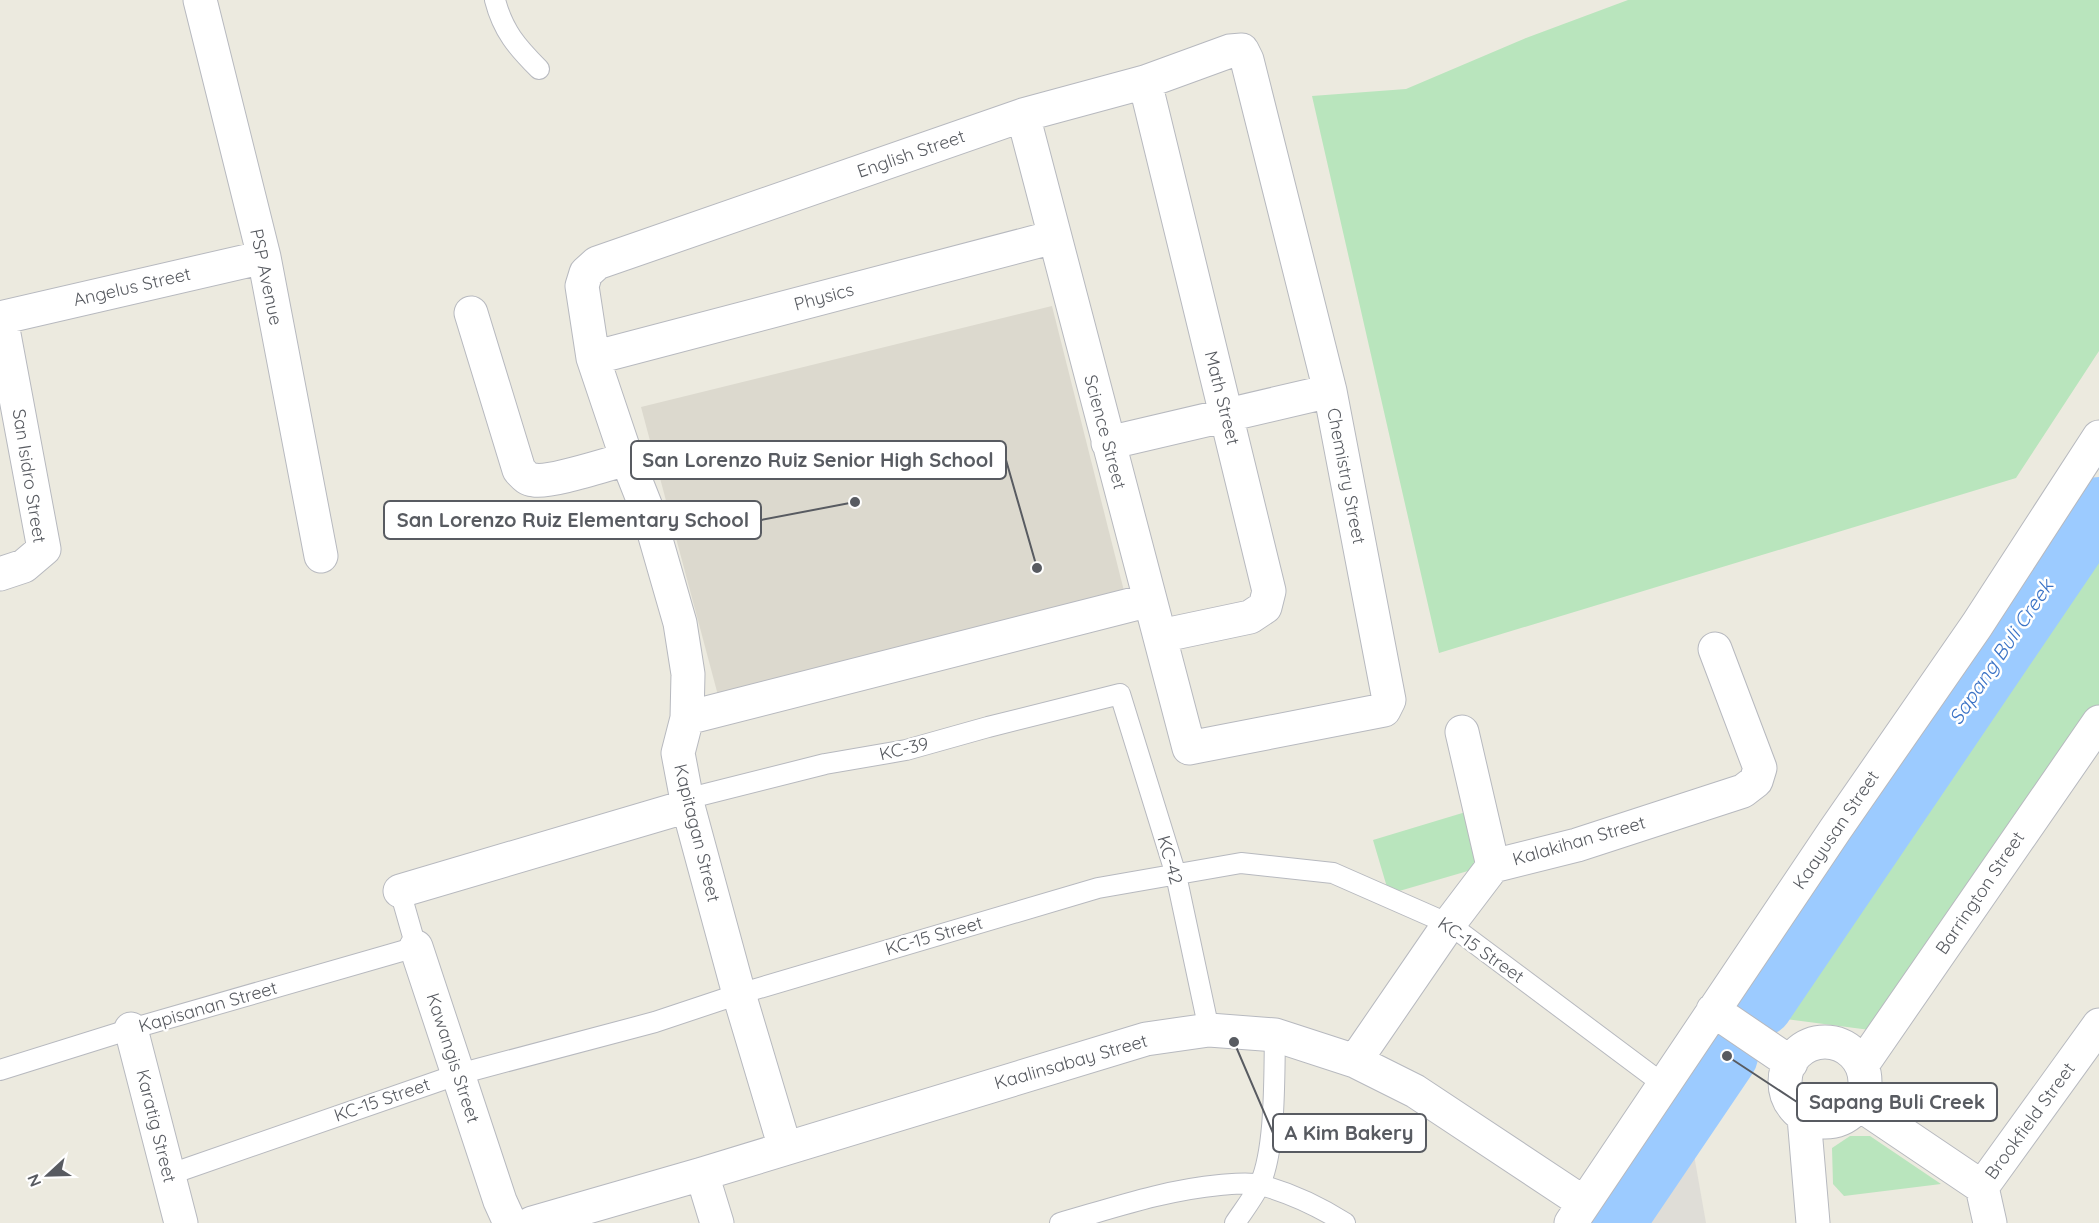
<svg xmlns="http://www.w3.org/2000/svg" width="2099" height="1223" viewBox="0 0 2099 1223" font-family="Quicksand,sans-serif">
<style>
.industrial{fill:#dfddd7}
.education{fill:#dcd9ce}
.green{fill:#b9e5bd}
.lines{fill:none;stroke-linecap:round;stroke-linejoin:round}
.river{stroke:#9ccbff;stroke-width:62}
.service-casing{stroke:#b7b9bf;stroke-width:22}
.minor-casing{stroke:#b7b9bf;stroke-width:35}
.service{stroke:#fff;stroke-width:20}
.minor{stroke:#fff;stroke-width:33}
.labels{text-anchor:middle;stroke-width:5;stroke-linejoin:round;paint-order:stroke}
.street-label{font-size:18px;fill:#585b61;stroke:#fff}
.water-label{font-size:20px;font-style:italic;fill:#3b73c6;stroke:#fff}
.leader{fill:none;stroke:#585b61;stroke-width:2}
.callout-dot{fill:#585b61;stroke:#fff;stroke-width:2}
.callout{fill:#fff;stroke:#585b61;stroke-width:2}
.callout-label{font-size:20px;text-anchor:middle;font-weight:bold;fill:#585b61}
</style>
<rect width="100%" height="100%" fill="#eceadf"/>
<path class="industrial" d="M 1691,1138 L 1706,1223 L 1633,1223 Z"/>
<path class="education" d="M 1052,306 L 1124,591 L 719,699 L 641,407 Z"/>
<path class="green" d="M 1628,0 L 2099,0 L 2099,351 L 2016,478 L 1439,653 L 1312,96 L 1406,89 L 1526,38 Z
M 2099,521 L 2099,706 L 1870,1030 L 1770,1017 Z
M 1469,811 L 1485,866 L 1389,894 L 1373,840 Z
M 1850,1136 L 1870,1136 L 1941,1184 L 1844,1196 L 1833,1184 L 1832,1148 Z"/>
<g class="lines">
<path class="river" d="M 1762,1005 L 2099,508
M 1614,1223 L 1727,1056"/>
<g class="service-casing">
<path id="service" d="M 495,0 C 503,31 517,47 539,69
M 686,799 L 825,764 L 906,750 L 988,727 L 1120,694 L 1176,875 L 1209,1030
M 0,1070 L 131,1029 L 416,947 L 400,891
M 168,1175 L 459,1074 L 655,1022 L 739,994 L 1098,888 L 1241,863 L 1333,873 L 1449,924 L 1663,1084
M 1060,1223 C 1113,1208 1165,1190 1220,1185 C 1233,1184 1249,1182 1261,1185 C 1290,1193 1320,1207 1345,1223
M 1235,1223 C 1243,1211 1254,1197 1260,1184 C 1276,1148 1274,1076 1275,1035"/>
</g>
<g class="minor-casing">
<path id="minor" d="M 200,0 L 264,257 L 321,556
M 1145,82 L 1269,591 L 1265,607 L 1250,617 L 1160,636
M 471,313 L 519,470 C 524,475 526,479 534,480 C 551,483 607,464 627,459
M 0,318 L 264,257
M 593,358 L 1054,237
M 1108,443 L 1330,391
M 0,574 L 24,566 L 44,549 L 1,318
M 687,718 L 1150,600
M 1462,732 L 1493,866
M 400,891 L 688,806
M 416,947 L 500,1201 L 510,1223
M 1713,1010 L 1791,1063
M 131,1029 L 181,1223
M1785 1082a40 40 0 1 1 80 0a40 40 0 1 1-80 0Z
M 1355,1061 L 1449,924 L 1493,866 L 1577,845 L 1743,791 L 1756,781 L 1760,768 L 1715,649
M 1862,1065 L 2099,722
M 1859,1104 L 1982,1187 L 1990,1223
M 1804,1117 L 1813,1223
M 785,1148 L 739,994 L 688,806 L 678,753 L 687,718 L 688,674 L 680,623 L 648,512 L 627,459 L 593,358 L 582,286 L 586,273 L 597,263 L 1023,115 L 1145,82 L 1230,51 L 1242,50 L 1247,60 L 1330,391 L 1389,700 L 1384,710 L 1189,748 L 1023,115
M 702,1174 L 717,1223
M 1982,1187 L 2099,1025
M 532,1223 L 702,1174 L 1146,1039 L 1209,1030 L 1275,1035 L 1355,1061 L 1415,1091 L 1584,1203
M 1571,1223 L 1835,830 L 1977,625 L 2099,437"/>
</g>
<use href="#service" class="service"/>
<use href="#minor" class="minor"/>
</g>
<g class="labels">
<g class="street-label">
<text transform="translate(911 154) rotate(-19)" y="6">English Street</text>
<text transform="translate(266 277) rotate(78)" y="6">PSP Avenue</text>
<text transform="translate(132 287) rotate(-13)" y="6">Angelus Street</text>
<text transform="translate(824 297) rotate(-15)" y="6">Physics</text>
<text transform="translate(1222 398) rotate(76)" y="6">Math Street</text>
<text transform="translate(1105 432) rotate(75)" y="6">Science Street</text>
<text transform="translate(29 476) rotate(81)" y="6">San Isidro Street</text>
<text transform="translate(1346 476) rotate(79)" y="6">Chemistry Street</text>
<text transform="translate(904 749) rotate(-13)" y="6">KC-39</text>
<text transform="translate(1836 830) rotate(-56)" y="6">Kaayusan Street</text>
<text transform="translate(697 833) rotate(76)" y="6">Kapitagan Street</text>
<text transform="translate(1579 841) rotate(-16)" y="6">Kalakihan Street</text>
<text transform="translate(1170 860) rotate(74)" y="6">KC-42</text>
<text transform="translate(1980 893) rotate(-56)" y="6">Barrington Street</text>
<text transform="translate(934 936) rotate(-16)" y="6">KC-15 Street</text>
<text transform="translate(1481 950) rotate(35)" y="6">KC-15 Street</text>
<text transform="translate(208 1007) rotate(-16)" y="6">Kapisanan Street</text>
<text transform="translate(453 1058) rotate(72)" y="6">Kawangis Street</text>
<text transform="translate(1071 1062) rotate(-16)" y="6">Kaalinsabay Street</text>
<text transform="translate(382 1100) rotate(-19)" y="6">KC-15 Street</text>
<text transform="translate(2030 1121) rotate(-54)" y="6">Brookfield Street</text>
<text transform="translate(156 1126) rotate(76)" y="6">Karatig Street</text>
</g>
<g class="water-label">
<text transform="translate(2001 652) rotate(-56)" y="7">Sapang Buli Creek</text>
</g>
</g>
<path class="leader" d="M1037 568L1006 460M855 502L761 520M1727 1056L1797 1102M1234 1042L1273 1133"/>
<g class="callout-dot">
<circle cx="1037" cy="568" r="6"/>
<circle cx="855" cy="502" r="6"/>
<circle cx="1727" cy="1056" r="6"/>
<circle cx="1234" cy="1042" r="6"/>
</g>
<g class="callout">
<rect x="631" y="441" width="375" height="38" rx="6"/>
<rect x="384" y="501" width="377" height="38" rx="6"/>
<rect x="1797" y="1083" width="200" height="38" rx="6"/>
<rect x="1273" y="1114" width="153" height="38" rx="6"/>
</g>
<g class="callout-label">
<text x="818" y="467">San Lorenzo Ruiz Senior High School</text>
<text x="573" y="527">San Lorenzo Ruiz Elementary School</text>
<text x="1897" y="1109">Sapang Buli Creek</text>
<text x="1349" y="1140">A Kim Bakery</text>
</g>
<g transform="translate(48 1175) rotate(248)" stroke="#ffffff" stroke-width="4.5" paint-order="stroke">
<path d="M0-4.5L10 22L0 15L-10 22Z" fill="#585b61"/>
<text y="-9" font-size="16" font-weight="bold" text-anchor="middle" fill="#585b61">N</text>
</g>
</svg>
